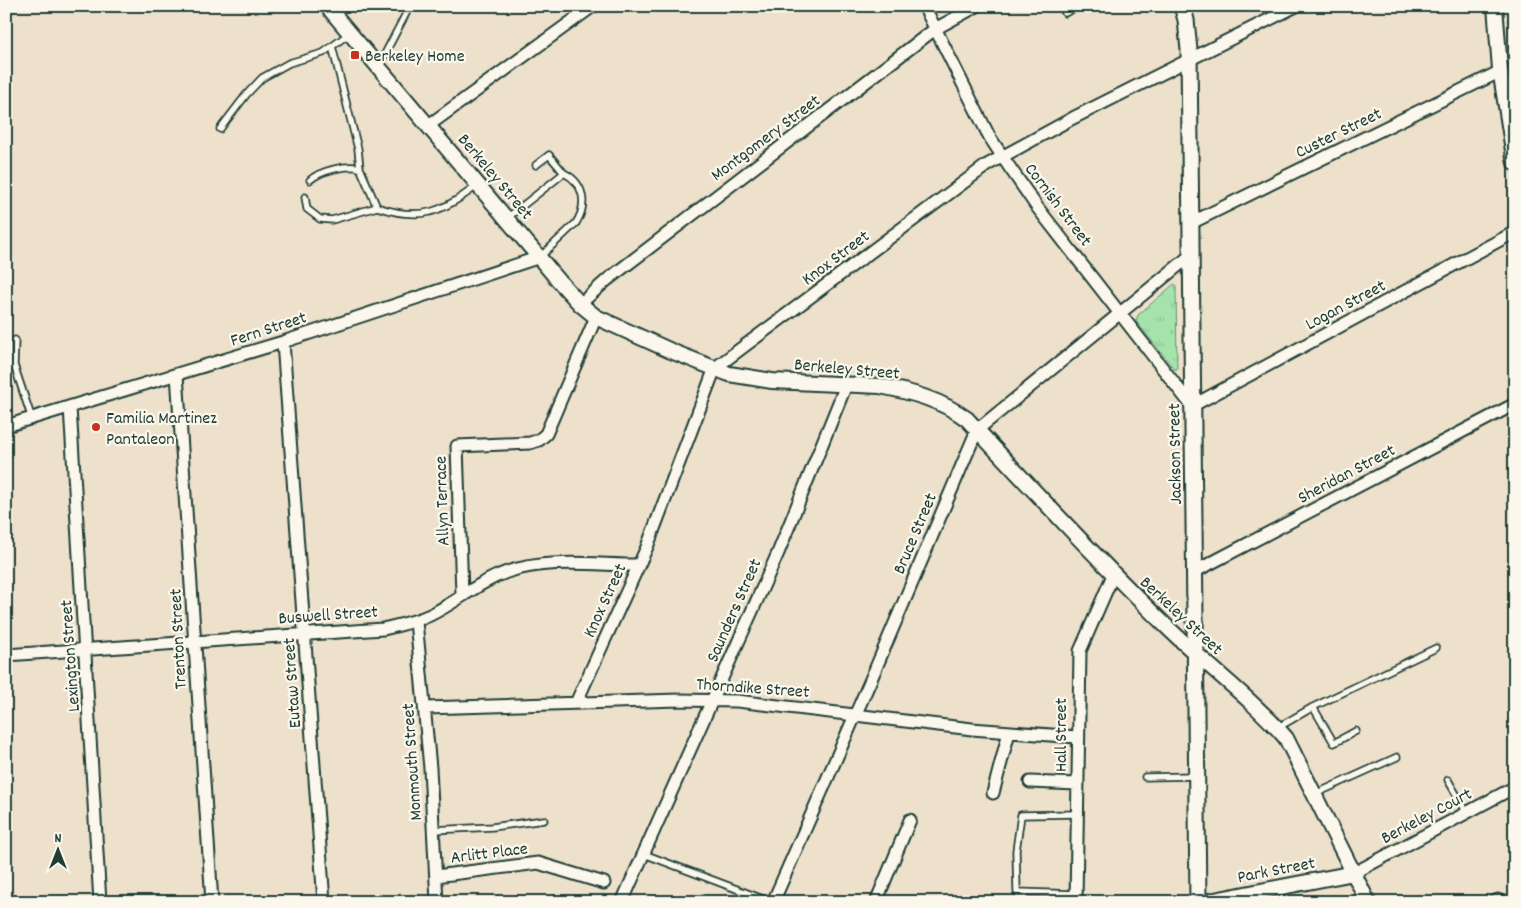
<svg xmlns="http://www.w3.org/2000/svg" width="1521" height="908" viewBox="0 0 1521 908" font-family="Dekko,sans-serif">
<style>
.grass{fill:url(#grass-tufts);stroke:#629070}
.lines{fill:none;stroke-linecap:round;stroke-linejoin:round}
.service-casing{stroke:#1f3d34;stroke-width:9}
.minor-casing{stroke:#1f3d34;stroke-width:15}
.tertiary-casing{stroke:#1f3d34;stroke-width:18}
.secondary-casing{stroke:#1f3d34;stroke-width:19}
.service{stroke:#fbf7ec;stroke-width:5.5}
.minor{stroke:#fbf7ec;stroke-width:11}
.tertiary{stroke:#fbf7ec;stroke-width:14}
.secondary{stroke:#fbf7ec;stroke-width:15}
.poi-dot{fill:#c8321e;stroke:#fbf7ec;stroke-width:2}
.labels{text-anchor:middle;stroke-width:4.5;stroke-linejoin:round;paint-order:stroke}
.poi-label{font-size:18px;fill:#1f3d34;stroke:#fbf7ec;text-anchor:start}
.street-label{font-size:18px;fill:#1f3d34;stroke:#fbf7ec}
</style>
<defs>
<pattern id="grass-tufts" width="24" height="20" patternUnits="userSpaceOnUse" patternTransform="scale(1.25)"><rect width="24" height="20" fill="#a4e4ac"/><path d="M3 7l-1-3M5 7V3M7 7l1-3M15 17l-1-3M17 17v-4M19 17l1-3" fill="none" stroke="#8dc495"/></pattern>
</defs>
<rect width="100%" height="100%" fill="#eee1cc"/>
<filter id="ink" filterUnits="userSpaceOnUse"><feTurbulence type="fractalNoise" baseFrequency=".02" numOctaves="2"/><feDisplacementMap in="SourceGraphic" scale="10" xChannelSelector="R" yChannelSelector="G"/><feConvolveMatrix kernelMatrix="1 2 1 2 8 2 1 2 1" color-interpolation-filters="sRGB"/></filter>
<g filter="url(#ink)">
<path class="grass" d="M 1174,284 L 1176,285 L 1177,369 L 1175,370 L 1136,321 L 1138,315 Z"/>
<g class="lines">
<g class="service-casing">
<path id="service" d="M 1062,6 L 1065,13 L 1079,6
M 332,46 L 358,149 L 360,168
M 379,65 L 410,6
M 220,129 L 246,95 L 262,78 L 289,63 L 323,53 L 350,33
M 310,180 C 320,171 347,164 360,168 L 377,207 C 422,222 442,212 478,185
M 305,197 L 307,209 L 320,219 L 332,220 L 377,207
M 507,218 L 564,173 L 549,155 L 536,165
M 540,257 L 576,223 C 588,204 584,183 564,173
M 15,340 L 14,365 L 32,419
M 1313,707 L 1334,743 L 1356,731
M 1277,728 L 1313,707 L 1436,648
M 1145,777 L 1196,776
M 1448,780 L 1467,813
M 1315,794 L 1397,757
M 433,830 L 492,827 L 544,820
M 644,854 L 771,902
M 1076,894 L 1017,892 L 1016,851 L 1021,815 L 1077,814"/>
</g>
<g class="minor-casing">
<path id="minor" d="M 924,6 L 989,136 L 1008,165 L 1037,207 L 1192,406 L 1515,232
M 429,125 L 593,6
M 1191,223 L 1501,71
M 580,304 L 607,280 L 935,29 L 977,6
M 283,342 L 324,902
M 177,374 L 212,902
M 70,407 L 100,902
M 6,426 L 283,342 L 540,257
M 1194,572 L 1515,404
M 462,594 L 457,446 L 530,443 L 539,440 L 546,434 L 596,317
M 416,621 L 430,768 L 437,902
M 6,655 L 383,629 C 400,625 415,622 430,615 C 457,602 478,582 507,572 C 548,558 596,565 639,565
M 576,703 L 647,547 L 715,368 L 987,165 L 1073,118 L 1296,6
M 425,708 L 679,700 L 737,701 L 972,729 L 1077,737
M 1030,782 L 1077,784
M 993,793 L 1009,732
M 1354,873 L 1515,787
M 436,876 L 538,863 L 604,883
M 622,902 L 778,553 L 846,385
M 773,902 L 872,677 L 977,430 L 1190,256
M 876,902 L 910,820
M 1076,902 L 1080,651 L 1113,575
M 1494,902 L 1498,900"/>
</g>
<g class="tertiary-casing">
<path id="tertiary" d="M 327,6 L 559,281 L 580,304 L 596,317 L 671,351 L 729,374 L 772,381 L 880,386 C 912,392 941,400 967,419 C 1033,490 1098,560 1167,627 C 1206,665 1250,697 1286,738 L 1368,902
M 1495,6 L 1500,69 L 1515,163
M 1204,902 L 1354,873"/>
</g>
<g class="secondary-casing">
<path id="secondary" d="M 1182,6 L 1186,20 L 1189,50 L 1198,902"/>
</g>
<use href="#service" class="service"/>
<use href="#minor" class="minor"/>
<use href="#tertiary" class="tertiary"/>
<use href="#secondary" class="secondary"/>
</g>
</g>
<g class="poi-dot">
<rect x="350" y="50" width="10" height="10" rx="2.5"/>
<circle cx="96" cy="427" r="5"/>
</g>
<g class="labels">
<g class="poi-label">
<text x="365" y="61">Berkeley Home</text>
<text x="106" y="423">Familia Martinez<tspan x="106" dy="21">Pantaleon</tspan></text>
</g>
<g class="street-label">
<text transform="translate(1338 132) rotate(-26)" y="6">Custer Street</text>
<text transform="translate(765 137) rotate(-37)" y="6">Montgomery Street</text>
<text transform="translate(496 176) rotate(50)" y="6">Berkeley Street</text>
<text transform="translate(1059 204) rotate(53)" y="6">Cornish Street</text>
<text transform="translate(835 257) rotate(-37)" y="6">Knox Street</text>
<text transform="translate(1345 304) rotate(-28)" y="6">Logan Street</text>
<text transform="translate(268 328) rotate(-18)" y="6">Fern Street</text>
<text transform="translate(847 368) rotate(5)" y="6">Berkeley Street</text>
<text transform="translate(1174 454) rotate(-91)" y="6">Jackson Street</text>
<text transform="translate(1346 473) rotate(-28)" y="6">Sheridan Street</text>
<text transform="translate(441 501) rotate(-92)" y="6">Allyn Terrace</text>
<text transform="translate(914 533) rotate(-67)" y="6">Bruce Street</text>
<text transform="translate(604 600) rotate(-65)" y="6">Knox Street</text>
<text transform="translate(733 610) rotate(-66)" y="6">Saunders Street</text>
<text transform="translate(328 614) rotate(-4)" y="6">Buswell Street</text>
<text transform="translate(1182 615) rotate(43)" y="6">Berkeley Street</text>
<text transform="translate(177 639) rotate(-93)" y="6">Trenton Street</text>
<text transform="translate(69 656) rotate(-94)" y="6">Lexington Street</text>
<text transform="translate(291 683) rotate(-94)" y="6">Eutaw Street</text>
<text transform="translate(753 687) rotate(4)" y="6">Thorndike Street</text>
<text transform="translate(1060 735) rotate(-90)" y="6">Hall Street</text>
<text transform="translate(411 762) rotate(-94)" y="6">Monmouth Street</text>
<text transform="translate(1426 815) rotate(-28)" y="6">Berkeley Court</text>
<text transform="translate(489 852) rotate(-7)" y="6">Arlitt Place</text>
<text transform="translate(1276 869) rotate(-11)" y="6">Park Street</text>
</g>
</g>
<rect width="1521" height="908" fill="none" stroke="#fbf7ec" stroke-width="25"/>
<rect x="12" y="12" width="1496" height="883" fill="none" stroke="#1f3d34" stroke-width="2" filter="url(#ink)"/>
<g transform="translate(58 850)" stroke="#fbf7ec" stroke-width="4" paint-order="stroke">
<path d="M0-4L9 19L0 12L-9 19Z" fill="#1f3d34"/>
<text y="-8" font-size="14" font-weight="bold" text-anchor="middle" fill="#1f3d34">N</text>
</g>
</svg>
